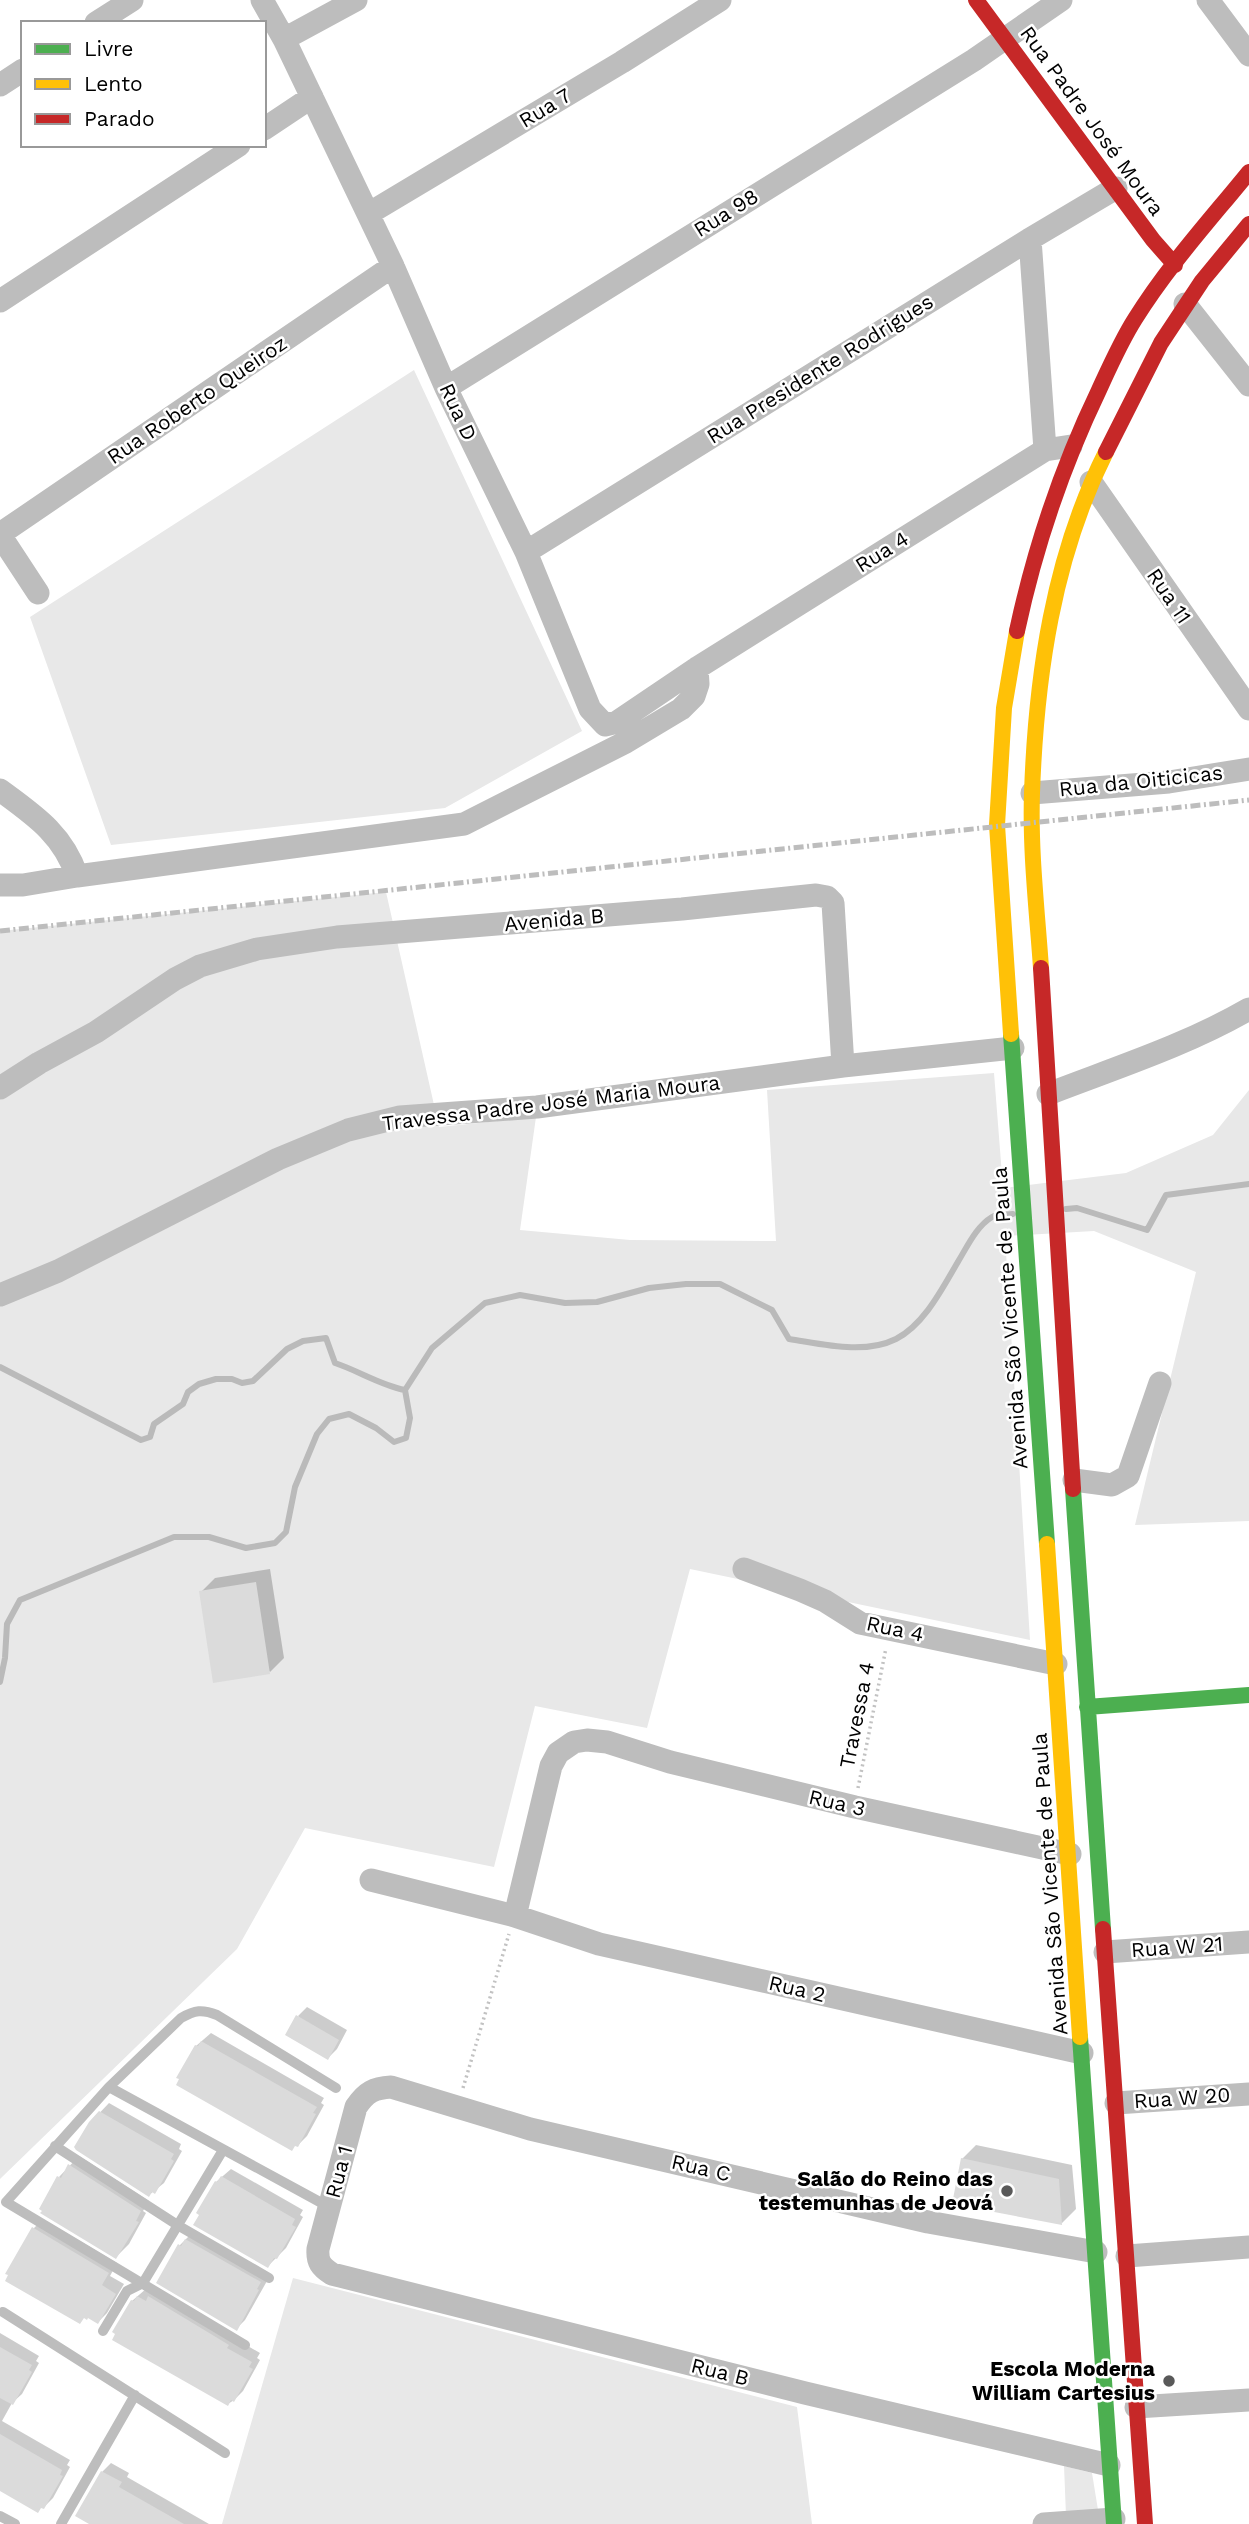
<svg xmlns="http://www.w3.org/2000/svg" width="1249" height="2524" viewBox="0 0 1249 2524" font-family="'Work Sans',sans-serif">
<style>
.green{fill:#e8e8e8}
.shadow{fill:#0003}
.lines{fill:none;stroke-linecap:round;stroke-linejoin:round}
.stream{stroke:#bababa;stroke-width:6}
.building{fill:#dbdbdb}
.path{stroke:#c2c2c2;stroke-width:3.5;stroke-dasharray:2 3.5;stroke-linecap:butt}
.lane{stroke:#bdbdbd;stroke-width:10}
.street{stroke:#bdbdbd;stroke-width:23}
.fast{stroke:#4caf50;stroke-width:16}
.slow{stroke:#ffc107;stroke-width:16}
.jam{stroke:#c62828;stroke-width:16}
.rail{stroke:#bdbdbd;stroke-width:5;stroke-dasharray:10 3.5 2 3.5;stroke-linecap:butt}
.poi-dot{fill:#595959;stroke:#fff;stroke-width:2.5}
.labels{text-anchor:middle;stroke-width:5;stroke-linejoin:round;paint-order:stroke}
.street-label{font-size:21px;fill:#000;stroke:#fff}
.poi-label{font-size:21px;font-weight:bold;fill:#000;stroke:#fff;text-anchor:end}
</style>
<rect width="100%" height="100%" fill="#fff"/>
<path class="green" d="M 414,370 L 582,731 L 445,808 L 111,845 L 30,617 Z
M 386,892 L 439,1127 L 536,1117 L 520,1230 L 630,1240 L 776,1241 L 767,1090 L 994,1073 L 1003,1188 L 1126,1173 L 1213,1135 L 1249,1090 L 1249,1521 L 1135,1525 L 1196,1272 L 1094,1231 L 1005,1236 L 1030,1640 L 690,1569 L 647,1728 L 535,1706 L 494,1867 L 305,1828 L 237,1949 L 0,2179 L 0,931 Z
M 293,2278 L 797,2407 L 812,2524 L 222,2524 Z
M 1064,2466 L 1092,2473 L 1098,2510 L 1066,2515 Z"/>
<path class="shadow" d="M 270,1569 L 284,1658 L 270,1672 L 201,1592 L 215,1578 Z
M 307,2007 L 347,2030 L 337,2049 L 328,2058 L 298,2016 Z
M 211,2033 L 324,2098 L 321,2103 L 324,2105 L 307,2136 L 298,2145 L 196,2046 Z
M 109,2103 L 181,2144 L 179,2149 L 182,2151 L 164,2183 L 149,2195 L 90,2123 Z
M 976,2145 L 1072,2165 L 1076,2209 L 1062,2223 L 962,2159 Z
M 79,2156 L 149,2201 L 143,2211 L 146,2213 L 129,2244 L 116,2257 L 59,2177 Z
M 231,2169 L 303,2210 L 300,2215 L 303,2217 L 286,2248 L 268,2266 L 198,2212 L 216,2182 Z
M 43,2219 L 117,2263 L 110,2276 L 124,2284 L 107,2313 L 98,2322 L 8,2273 L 34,2228 Z
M 189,2236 L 267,2281 L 245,2320 L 236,2329 L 158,2282 L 180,2245 Z
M 147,2288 L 260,2353 L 257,2358 L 260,2360 L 243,2391 L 234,2400 L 228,2404 L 132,2301 Z
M 0,2333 L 39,2356 L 36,2361 L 39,2363 L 22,2394 L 12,2403 L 2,2421 L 70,2460 L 67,2465 L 70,2467 L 53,2498 L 44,2507 L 0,2489 Z
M 111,2463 L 129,2473 L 127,2477 L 209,2524 L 92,2524 L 102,2472 Z"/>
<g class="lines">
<path class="stream" d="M 1066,1209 L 1077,1208 L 1147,1230 L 1166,1195 L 1249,1184
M 0,1367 L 141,1440 L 150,1437 L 154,1424 L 183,1404 L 188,1392 L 199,1384 L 216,1379 L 232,1379 L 242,1383 L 253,1381 L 287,1349 L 303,1341 L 326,1338 L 335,1363 C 359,1371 380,1385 405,1390
M 0,1682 L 5,1658 L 7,1624 L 20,1600 L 174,1537 L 209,1537 L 246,1548 L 275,1543 L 286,1532 L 295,1487 L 317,1434 L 329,1419 L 349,1414 L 376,1428 L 394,1442 L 406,1438 L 410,1418 L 405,1390 L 432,1348 L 485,1303 L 520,1295 L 565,1303 L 597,1302 L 649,1288 L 686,1284 L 720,1284 L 772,1310 L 789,1339 C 822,1344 864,1355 896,1339 C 925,1324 943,1287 959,1260 C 968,1245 977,1226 992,1217 C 997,1214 1007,1215 1013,1214"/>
</g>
<path class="building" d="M 256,1582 L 270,1674 L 213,1683 L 199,1591 Z
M 296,2015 L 339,2040 L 328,2060 L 285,2035 Z
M 201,2041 L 317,2107 L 313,2113 L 316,2114 L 298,2147 L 295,2146 L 292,2151 L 176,2085 L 179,2079 L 176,2078 L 195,2045 L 198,2046 Z
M 99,2111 L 174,2154 L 171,2159 L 174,2161 L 155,2194 L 152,2192 L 149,2197 L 76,2150 L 74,2147 L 89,2122 Z
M 961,2158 L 1059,2179 L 1062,2225 L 952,2204 Z
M 68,2164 L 141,2211 L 136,2221 L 139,2222 L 116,2259 L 40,2213 L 42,2211 L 39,2209 L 57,2176 L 61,2178 Z
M 221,2176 L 295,2219 L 292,2225 L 296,2227 L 277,2259 L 274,2258 L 268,2268 L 193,2225 L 199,2215 L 196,2213 L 215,2181 L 217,2182 Z
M 32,2227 L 109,2273 L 102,2285 L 116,2294 L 98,2324 L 88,2318 L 87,2320 L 84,2318 L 80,2324 L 5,2281 L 8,2275 L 5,2274 Z
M 185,2239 L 261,2282 L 257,2289 L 259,2290 L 237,2331 L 156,2283 L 178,2244 L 181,2246 Z
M 137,2296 L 146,2301 L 148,2296 L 229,2345 L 227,2348 L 252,2362 L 249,2367 L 253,2369 L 234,2402 L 231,2400 L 228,2406 L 112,2340 L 115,2334 L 112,2332 L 131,2300 L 134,2301 Z
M 0,2347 L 32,2365 L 29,2370 L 32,2372 L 13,2405 L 0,2398 Z
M 0,2434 L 62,2470 L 60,2475 L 63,2476 L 44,2509 L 41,2508 L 38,2513 L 0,2491 Z
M 101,2471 L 122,2482 L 119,2487 L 184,2524 L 89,2524 L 75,2516 Z"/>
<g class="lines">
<path class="path" d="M 858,1788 L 886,1648
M 463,2088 L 509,1934"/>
<path class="lane" d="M 109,2087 L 329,2207
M 55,2146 L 179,2226 L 269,2278
M 3,2312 L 225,2453
M 103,2331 L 127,2291 L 143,2283 L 223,2150
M 245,2345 L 6,2202 L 109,2087 L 181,2018 C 195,2010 202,2009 217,2015 L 336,2088
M 0,2516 L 15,2524
M 61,2524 L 135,2395"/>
<path class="street" d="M 262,0 L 284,39 L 393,266 L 446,388 L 526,552 L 590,709 L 605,725 L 617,722 L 697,668 L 1045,450 L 1071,446
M 1208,0 L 1249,55
M 96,23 L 132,0
M 284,39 L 356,0
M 0,85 L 23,70
M 264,129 L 312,97
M 368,214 L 622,62 L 720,0
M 1030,239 L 1045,450
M 0,301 L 239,145
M 1185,304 L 1249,385
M 446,388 L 974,60 L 1061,0
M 1091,482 L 1249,709
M 0,534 L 393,266
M 0,535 L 38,593
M 526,552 L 1030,239 L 1116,188
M 0,790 C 34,815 63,834 77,876
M 1032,793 L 1169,782 L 1249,769
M 0,885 L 23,885 L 77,876 L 464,824 L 626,742 L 681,709 L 694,696 L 698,684 L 697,668
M 0,1088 L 39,1063 L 96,1032 L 175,979 L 200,966 L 257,949 L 337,937 L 682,909 L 816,895 L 827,897 L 833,903 L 843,1066
M 1048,1094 C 1115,1068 1187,1045 1249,1009
M 0,1295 L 58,1271 L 278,1159 L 348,1130 L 400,1117 L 537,1107 L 843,1066 L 1013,1048
M 1074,1480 L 1112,1485 L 1128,1476 L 1160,1383
M 744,1569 L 800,1590 L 825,1601 L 860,1623 L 1056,1664
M 371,1880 L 515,1916 L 599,1944 L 1082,2053
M 515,1916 L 551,1766 L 558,1753 L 574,1742 L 587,1740 L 607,1742 L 670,1762 L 855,1807 L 1070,1854
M 1105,1952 L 1249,1942
M 1116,2103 L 1249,2094
M 1096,2252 L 928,2222 L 530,2129 L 391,2087 C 374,2088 366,2092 356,2107 L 318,2249 C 317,2262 321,2267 332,2274 L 805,2393 L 1109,2465
M 1127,2256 L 1249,2247
M 1136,2407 L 1249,2400
M 1044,2524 L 1114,2519"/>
<path class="fast" d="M 1011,1034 L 1047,1544
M 1073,1489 L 1103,1929
M 1087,1707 L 1249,1695
M 1080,2037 L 1114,2524"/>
<path class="slow" d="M 1041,968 C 1037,910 1030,851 1032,793 C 1036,677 1053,557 1106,452
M 1011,1034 L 997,825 L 1004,708 L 1017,631
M 1047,1544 L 1080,2037"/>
<path class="jam" d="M 976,0 L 1153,240 L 1175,265
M 1106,452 L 1161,343 L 1202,281 L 1249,224
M 1017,631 C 1035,547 1062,467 1099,390 C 1110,366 1121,341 1135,319 C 1168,266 1210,220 1249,172
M 1041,968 L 1073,1489
M 1103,1929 L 1145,2524"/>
<path class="rail" d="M 0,931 L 1249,800"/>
</g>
<g class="poi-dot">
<circle cx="1007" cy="2191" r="7"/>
<circle cx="1169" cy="2381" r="7"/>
</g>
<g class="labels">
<g class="street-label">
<text transform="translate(545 108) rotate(-31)" y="7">Rua 7</text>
<text transform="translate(1092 121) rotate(54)" y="7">Rua Padre José Moura</text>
<text transform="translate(726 213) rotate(-32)" y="7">Rua 98</text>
<text transform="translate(820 369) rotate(-32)" y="7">Rua Presidente Rodrigues</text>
<text transform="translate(197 400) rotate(-34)" y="7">Rua Roberto Queiroz</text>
<text transform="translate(458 412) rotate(65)" y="7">Rua D</text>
<text transform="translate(882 552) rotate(-32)" y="7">Rua 4</text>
<text transform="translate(1169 596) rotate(56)" y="7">Rua 11</text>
<text transform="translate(1141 781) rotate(-6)" y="7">Rua da Oiticicas</text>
<text transform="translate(554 920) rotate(-5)" y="7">Avenida B</text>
<text transform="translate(551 1103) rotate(-7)" y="7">Travessa Padre José Maria Moura</text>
<text transform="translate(1010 1318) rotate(-94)" y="7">Avenida São Vicente de Paula</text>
<text transform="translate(895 1629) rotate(12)" y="7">Rua 4</text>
<text transform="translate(857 1715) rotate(-79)" y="7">Travessa 4</text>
<text transform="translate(837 1803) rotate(13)" y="7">Rua 3</text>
<text transform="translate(1050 1884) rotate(-94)" y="7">Avenida São Vicente de Paula</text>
<text transform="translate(1177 1947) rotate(-4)" y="7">Rua W 21</text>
<text transform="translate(797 1989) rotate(13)" y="7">Rua 2</text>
<text transform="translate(1182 2098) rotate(-4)" y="7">Rua W 20</text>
<text transform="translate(701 2168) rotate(13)" y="7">Rua C</text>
<text transform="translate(339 2172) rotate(-75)" y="7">Rua 1</text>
<text transform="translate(720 2372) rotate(14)" y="7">Rua B</text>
</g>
<g class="poi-label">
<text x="993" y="2186">Salão do Reino das<tspan x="993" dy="24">testemunhas de Jeová</tspan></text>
<text x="1155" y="2376">Escola Moderna<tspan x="1155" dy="24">William Cartesius</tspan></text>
</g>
</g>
<rect x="21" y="21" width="245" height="126" fill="#ffffff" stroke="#999999" stroke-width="2"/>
<rect x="35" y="44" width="35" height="10" fill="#4caf50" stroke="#999999" stroke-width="2"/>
<text x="84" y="56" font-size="21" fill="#000000">Livre</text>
<rect x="35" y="79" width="35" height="10" fill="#ffc107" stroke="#999999" stroke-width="2"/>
<text x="84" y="91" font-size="21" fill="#000000">Lento</text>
<rect x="35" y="114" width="35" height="10" fill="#c62828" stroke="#999999" stroke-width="2"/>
<text x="84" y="126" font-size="21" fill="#000000">Parado</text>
</svg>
